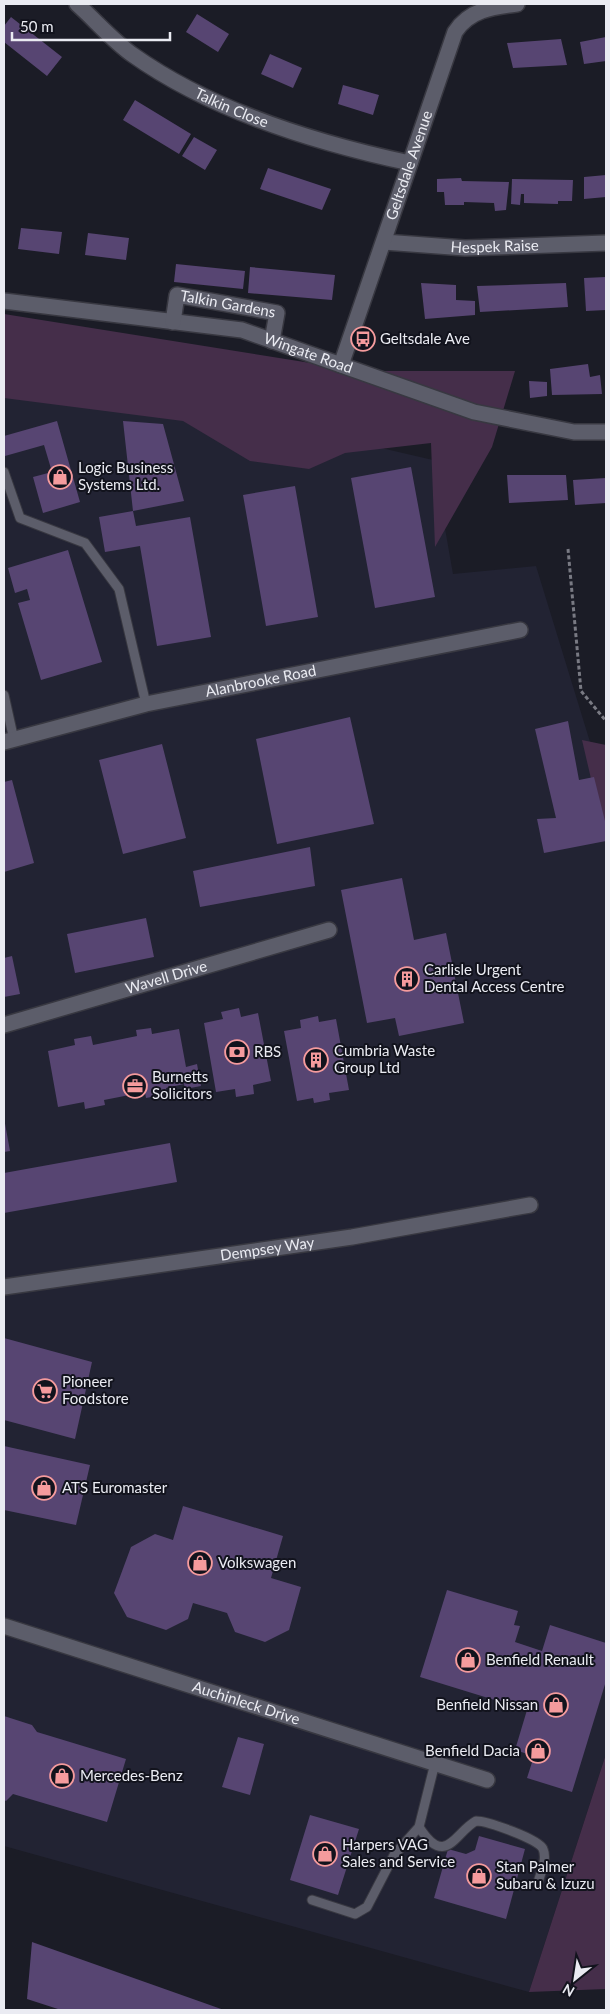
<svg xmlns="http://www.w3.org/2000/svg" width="610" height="2014" viewBox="0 0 610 2014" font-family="Lato,sans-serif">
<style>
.built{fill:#222333}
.green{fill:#452e4a}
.building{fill:#574572}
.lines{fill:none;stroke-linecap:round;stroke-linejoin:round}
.lane-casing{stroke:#383841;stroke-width:11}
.street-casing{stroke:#383841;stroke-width:18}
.path{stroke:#797a83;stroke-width:3;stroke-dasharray:4 2.5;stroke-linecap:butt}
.lane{stroke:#5c5d6a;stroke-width:9}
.street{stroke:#5c5d6a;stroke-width:15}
.labels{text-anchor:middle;stroke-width:4;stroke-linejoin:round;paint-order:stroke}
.street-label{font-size:15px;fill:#eaebf2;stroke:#12131d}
.poi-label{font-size:15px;fill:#eaebf2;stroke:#12131d;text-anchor:start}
</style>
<rect width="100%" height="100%" fill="#1b1c26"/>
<path class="built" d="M 4,371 L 92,381 L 433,460 L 453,574 L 536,566 L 606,794 L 606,1754 L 529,1992 L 4,1846 Z"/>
<path class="green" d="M 4,314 L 361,371 L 515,371 L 492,447 L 435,547 L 431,443 L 345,453 L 309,469 L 250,461 L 183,421 L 4,398 Z
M 582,740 L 606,745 L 606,843 Z
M 606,1754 L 606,1989 L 529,1992 Z"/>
<path class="building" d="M 197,14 L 229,34 L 218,52 L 186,32 Z
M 11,17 L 62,57 L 47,76 L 4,42 L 4,26 Z
M 606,37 L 606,61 L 584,64 L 580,42 Z
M 561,39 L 567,65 L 513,68 L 507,43 Z
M 270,54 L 302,68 L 293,88 L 261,74 Z
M 343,85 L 379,95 L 373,115 L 338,104 Z
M 135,100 L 191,134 L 179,154 L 123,120 Z
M 194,137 L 217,150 L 205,170 L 182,156 Z
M 268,168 L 331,189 L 322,210 L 260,189 Z
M 606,175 L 606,197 L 584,199 L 584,177 Z
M 461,178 L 462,181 L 509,182 L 506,210 L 495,211 L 494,203 L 464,202 L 464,205 L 445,205 L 444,192 L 437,192 L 437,179 Z
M 512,179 L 573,180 L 572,201 L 558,201 L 558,204 L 524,203 L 524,194 L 521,194 L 520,205 L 511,204 Z
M 21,228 L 62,232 L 59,254 L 18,249 Z
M 88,233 L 129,238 L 126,260 L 85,255 Z
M 176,264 L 245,271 L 243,289 L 174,282 Z
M 250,267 L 335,275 L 332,300 L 248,293 Z
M 606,277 L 606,310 L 586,311 L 584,278 Z
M 421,283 L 456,285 L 456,300 L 475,301 L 475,315 L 425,319 Z
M 566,283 L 568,307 L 480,312 L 477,286 Z
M 588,364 L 590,377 L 600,375 L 602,394 L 552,395 L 550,369 Z
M 529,381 L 547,382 L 547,396 L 530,398 Z
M 57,421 L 80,502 L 43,513 L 33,477 L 52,472 L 44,445 L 5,456 L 4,436 Z
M 123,421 L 163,424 L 184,501 L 133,511 Z
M 411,467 L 435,597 L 375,608 L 351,478 Z
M 507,475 L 566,475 L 568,500 L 509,503 Z
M 606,478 L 606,503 L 575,505 L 573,480 Z
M 295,486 L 318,617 L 266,626 L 243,495 Z
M 133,511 L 136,526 L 190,517 L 211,637 L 157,646 L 140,546 L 105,552 L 99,517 Z
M 68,550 L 102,662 L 41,680 L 18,603 L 30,600 L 27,589 L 15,593 L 8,568 Z
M 350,717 L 374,824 L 277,844 L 256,739 Z
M 568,721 L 579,780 L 594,777 L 606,825 L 606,841 L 544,853 L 537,819 L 556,818 L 535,729 Z
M 162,744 L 186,838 L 123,854 L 99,760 Z
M 12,780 L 34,863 L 4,872 L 4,782 Z
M 310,847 L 315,886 L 200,907 L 193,871 Z
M 402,878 L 414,940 L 446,933 L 464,1023 L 399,1036 L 395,1018 L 367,1023 L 341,890 Z
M 146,918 L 154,957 L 75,973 L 67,934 Z
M 12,956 L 20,994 L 4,997 L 4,958 Z
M 239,1008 L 241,1017 L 258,1013 L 271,1081 L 253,1085 L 254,1094 L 236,1097 L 235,1089 L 216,1092 L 204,1023 L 223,1019 L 221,1012 Z
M 318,1016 L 319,1022 L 336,1019 L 349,1090 L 329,1093 L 330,1100 L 314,1103 L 313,1098 L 297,1101 L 284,1031 L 301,1028 L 300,1020 Z
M 151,1028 L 152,1034 L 179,1029 L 186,1067 L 197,1064 L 201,1086 L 185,1089 L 184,1084 L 166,1088 L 167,1094 L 146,1098 L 145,1092 L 104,1100 L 105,1105 L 85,1109 L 84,1102 L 58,1107 L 48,1051 L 75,1045 L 74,1039 L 91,1036 L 93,1045 L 137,1036 L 136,1030 Z
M 4,1118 L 10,1151 L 4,1152 Z
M 170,1143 L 177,1182 L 4,1213 L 4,1173 Z
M 4,1338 L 92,1362 L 75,1439 L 4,1420 Z
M 4,1446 L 90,1465 L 76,1525 L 4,1510 Z
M 183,1506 L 283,1536 L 271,1578 L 301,1587 L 289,1630 L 265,1642 L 235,1632 L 227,1613 L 193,1603 L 188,1619 L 166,1630 L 127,1617 L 114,1593 L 131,1547 L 155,1534 L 173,1540 Z
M 447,1590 L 518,1611 L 514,1625 L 520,1626 L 515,1642 L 542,1651 L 550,1625 L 606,1643 L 606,1681 L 572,1792 L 527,1778 L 534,1756 L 515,1750 L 527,1710 L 420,1677 Z
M 4,1716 L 32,1725 L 37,1732 L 126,1759 L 107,1822 L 13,1794 L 6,1801 L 4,1800 Z
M 238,1737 L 264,1744 L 250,1795 L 222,1787 Z
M 310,1815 L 359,1829 L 338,1895 L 290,1880 Z
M 479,1836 L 525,1849 L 506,1919 L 434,1898 L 448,1849 L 466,1854 L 475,1850 Z
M 32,1942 L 224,2010 L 61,2010 L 27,1999 Z"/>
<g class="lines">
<g class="lane-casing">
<path id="lane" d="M 4,472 L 20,518 L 85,543 L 119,589 L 146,704
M 4,695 L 14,740
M 419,1827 C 446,1869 455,1832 476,1821 C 487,1821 539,1839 543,1849 C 547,1858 542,1870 539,1879
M 312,1900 L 355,1914 L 367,1907 L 394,1855 L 419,1827 L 435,1763"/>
</g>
<g class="street-casing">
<g id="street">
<path id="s1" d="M 77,4 C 95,20 113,41 133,55 C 212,111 316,143 410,163"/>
<path id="s2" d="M 384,242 L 465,248 L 606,243"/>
<path id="s3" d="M 4,301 L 242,330 L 474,412 L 574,432 L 606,432"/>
<path id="s4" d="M 173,322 L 177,295 L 277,313 L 272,341"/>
<path id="s5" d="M 341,365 L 455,32 C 469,10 492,7 517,4"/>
<path id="s6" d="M 4,742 L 146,704 L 520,630"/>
<path id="s7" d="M 4,1025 L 329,930"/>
<path id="s8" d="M 4,1287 L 352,1237 L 530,1205"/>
<path id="s9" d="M 4,1626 L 487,1780"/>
</g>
</g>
<path class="path" d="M 568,549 L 581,691 L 606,721"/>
<use href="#lane" class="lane"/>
<use href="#street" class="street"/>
</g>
<defs>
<g id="bus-ring" transform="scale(1.25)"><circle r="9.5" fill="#12131d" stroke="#f59b9d" stroke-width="1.5"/><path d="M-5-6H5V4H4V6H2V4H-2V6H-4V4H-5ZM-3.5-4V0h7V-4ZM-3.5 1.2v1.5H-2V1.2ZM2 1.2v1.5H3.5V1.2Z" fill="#f59b9d"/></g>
<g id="shop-ring" transform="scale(1.25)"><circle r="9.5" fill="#12131d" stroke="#f59b9d" stroke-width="1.5"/><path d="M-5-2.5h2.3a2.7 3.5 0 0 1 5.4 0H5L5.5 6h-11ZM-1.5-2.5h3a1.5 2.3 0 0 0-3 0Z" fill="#f59b9d"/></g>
<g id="building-ring" transform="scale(1.25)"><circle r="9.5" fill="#12131d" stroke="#f59b9d" stroke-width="1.5"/><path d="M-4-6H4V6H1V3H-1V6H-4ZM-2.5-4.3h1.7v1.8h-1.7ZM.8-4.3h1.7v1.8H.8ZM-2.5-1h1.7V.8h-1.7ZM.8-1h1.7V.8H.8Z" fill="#f59b9d"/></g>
<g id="bank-ring" transform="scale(1.25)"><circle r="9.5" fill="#12131d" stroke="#f59b9d" stroke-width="1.5"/><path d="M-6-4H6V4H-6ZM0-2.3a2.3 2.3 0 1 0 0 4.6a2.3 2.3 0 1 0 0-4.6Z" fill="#f59b9d"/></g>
<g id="office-ring" transform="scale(1.25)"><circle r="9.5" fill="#12131d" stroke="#f59b9d" stroke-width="1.5"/><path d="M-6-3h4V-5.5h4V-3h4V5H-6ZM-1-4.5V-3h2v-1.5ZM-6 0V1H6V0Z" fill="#f59b9d"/></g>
<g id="supermarket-ring" transform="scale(1.25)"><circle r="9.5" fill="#12131d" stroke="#f59b9d" stroke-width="1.5"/><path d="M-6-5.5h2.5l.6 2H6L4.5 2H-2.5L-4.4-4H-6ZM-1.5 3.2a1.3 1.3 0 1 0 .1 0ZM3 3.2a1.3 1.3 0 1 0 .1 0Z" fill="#f59b9d"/></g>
</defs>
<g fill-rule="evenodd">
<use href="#bus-ring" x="363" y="339"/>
<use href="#shop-ring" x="60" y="477"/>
<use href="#building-ring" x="407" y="979"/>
<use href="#bank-ring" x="237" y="1052"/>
<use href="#building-ring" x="316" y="1060"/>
<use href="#office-ring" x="135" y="1086"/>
<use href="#supermarket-ring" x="45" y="1391"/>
<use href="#shop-ring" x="44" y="1488"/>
<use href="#shop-ring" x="200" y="1563"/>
<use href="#shop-ring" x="468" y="1660"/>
<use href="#shop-ring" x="556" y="1705"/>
<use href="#shop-ring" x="538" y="1751"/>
<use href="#shop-ring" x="62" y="1776"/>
<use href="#shop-ring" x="325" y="1854"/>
<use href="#shop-ring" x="479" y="1876"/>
</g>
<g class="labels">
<g class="street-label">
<text dy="5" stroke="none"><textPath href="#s1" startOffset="188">Talkin Close</textPath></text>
<text dy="5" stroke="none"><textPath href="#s5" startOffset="211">Geltsdale Avenue</textPath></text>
<text dy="5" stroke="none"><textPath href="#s2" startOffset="111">Hespek Raise</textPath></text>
<text dy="5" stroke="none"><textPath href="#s4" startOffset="79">Talkin Gardens</textPath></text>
<text dy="5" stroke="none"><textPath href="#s3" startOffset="310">Wingate Road</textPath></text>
<text dy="5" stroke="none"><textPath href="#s6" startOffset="264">Alanbrooke Road</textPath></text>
<text dy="5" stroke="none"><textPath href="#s7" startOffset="169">Wavell Drive</textPath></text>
<text dy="5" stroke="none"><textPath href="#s8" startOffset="266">Dempsey Way</textPath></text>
<text dy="5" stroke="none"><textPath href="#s9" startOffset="254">Auchinleck Drive</textPath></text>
</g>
<g class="poi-label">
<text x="380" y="344">Geltsdale Ave</text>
<text x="78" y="473">Logic Business<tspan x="78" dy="17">Systems Ltd.</tspan></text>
<text x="424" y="975">Carlisle Urgent<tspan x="424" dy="17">Dental Access Centre</tspan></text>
<text x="334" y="1056">Cumbria Waste<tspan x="334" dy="17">Group Ltd</tspan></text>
<text x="254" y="1057">RBS</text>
<text x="152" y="1082">Burnetts<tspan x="152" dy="17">Solicitors</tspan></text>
<text x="62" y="1387">Pioneer<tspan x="62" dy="17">Foodstore</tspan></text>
<text x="62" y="1493">ATS Euromaster</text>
<text x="218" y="1568">Volkswagen</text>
<text x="486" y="1665">Benfield Renault</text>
<text x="538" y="1710" text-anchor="end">Benfield Nissan</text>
<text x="520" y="1756" text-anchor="end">Benfield Dacia</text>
<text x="80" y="1781">Mercedes-Benz</text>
<text x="342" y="1850">Harpers VAG<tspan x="342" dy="17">Sales and Service</tspan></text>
<text x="496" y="1872">Stan Palmer<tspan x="496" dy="17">Subaru &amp; Izuzu</tspan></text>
</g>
</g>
<rect width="610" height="2014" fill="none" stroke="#eaebf2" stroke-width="10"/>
<g transform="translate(575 1979) rotate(210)" stroke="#12131d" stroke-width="4" paint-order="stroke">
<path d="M0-4L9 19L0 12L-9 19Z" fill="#eaebf2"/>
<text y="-8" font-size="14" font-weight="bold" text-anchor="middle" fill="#eaebf2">N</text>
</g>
<path d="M12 32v8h158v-8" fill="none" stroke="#eaebf2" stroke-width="2.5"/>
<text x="20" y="32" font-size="15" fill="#eaebf2" stroke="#12131d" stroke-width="4" paint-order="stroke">50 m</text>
</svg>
